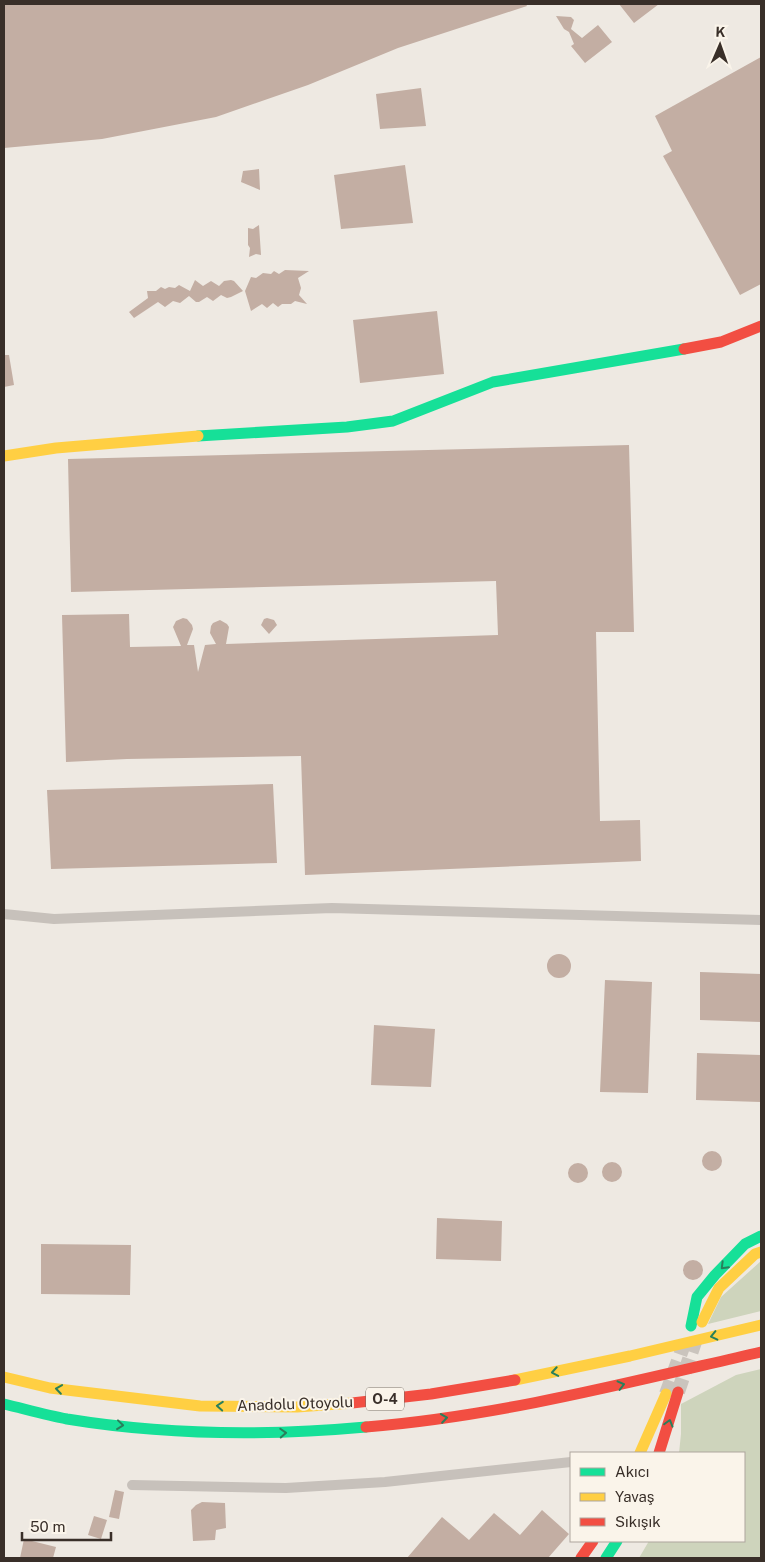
<svg xmlns="http://www.w3.org/2000/svg" width="765" height="1562" viewBox="0 0 765 1562" font-family="'Public Sans',sans-serif">
<style>
.green{fill:#ced4bc}
.building{fill:#c3aea3}
.lines{fill:none;stroke-linecap:round;stroke-linejoin:round}
.secondary-tunnel{stroke:#cac4bd;stroke-width:14;stroke-dasharray:14 7;stroke-linecap:butt}
.street{stroke:#c7c1bb;stroke-width:10}
.fast{stroke:#16e098;stroke-width:11}
.slow{stroke:#ffcf43;stroke-width:11}
.jam{stroke:#f24e42;stroke-width:11}
.oneway{stroke:#297f5b}
.labels{text-anchor:middle;stroke-width:4;stroke-linejoin:round;paint-order:stroke}
.shield{fill:#faf4ea;stroke:#736a63;stroke-width:1}
.shield-label{font-size:14px;font-weight:bold;fill:#392f29}
.street-label{font-size:15px;fill:#392f29;stroke:#faf4ea}
</style>
<rect width="100%" height="100%" fill="#eee9e2"/>
<path class="green" d="M 761,1261 L 761,1311 L 708,1324 L 721,1297 Z
M 761,1369 L 761,1558 L 639,1558 L 649,1541 L 744,1541 L 744,1453 L 679,1453 L 681,1434 L 681,1404 L 736,1375 Z"/>
<path class="building" d="M 4,4 L 526,4 L 527,6 L 398,48 L 308,85 L 216,117 L 102,139 L 4,148 Z
M 619,4 L 659,4 L 634,23 Z
M 556,16 L 571,17 L 574,20 L 571,29 L 582,38 L 598,25 L 612,42 L 585,63 L 571,46 L 574,44 L 569,32 L 564,29 Z
M 761,57 L 761,284 L 740,295 L 663,156 L 672,151 L 655,116 Z
M 421,88 L 426,126 L 380,129 L 376,94 Z
M 405,165 L 413,223 L 341,229 L 334,175 Z
M 259,169 L 260,190 L 241,182 L 243,171 Z
M 259,225 L 261,255 L 256,254 L 249,257 L 250,248 L 248,245 L 248,228 L 253,229 Z
M 285,270 L 309,271 L 298,278 L 301,288 L 299,295 L 307,304 L 295,301 L 291,304 L 282,304 L 278,307 L 273,303 L 267,308 L 262,304 L 251,311 L 245,291 L 251,277 L 256,278 L 263,273 L 271,274 L 274,271 L 279,274 Z
M 195,280 L 203,286 L 211,281 L 219,286 L 224,281 L 231,280 L 234,281 L 243,291 L 231,297 L 227,298 L 221,295 L 213,301 L 207,297 L 199,302 L 196,302 L 189,296 L 180,303 L 173,301 L 165,307 L 158,302 L 134,318 L 129,312 L 148,298 L 147,291 L 156,291 L 161,287 L 165,289 L 169,287 L 175,288 L 179,285 L 190,291 Z
M 437,311 L 444,374 L 360,383 L 353,320 Z
M 4,355 L 9,355 L 14,385 L 4,387 Z
M 629,445 L 634,632 L 596,632 L 600,821 L 640,820 L 641,861 L 305,875 L 301,756 L 127,759 L 66,762 L 62,615 L 129,614 L 130,647 L 181,646 L 173,627 L 176,621 L 183,618 L 187,619 L 192,625 L 193,629 L 187,645 L 194,645 L 198,672 L 205,645 L 216,644 L 210,633 L 211,626 L 213,623 L 220,620 L 227,624 L 229,627 L 226,644 L 498,635 L 496,581 L 71,592 L 68,459 Z
M 267,618 L 274,620 L 277,625 L 269,634 L 261,625 L 264,619 Z
M 273,784 L 277,863 L 51,869 L 47,790 Z
M547 966a12 12 0 1 1 24 0a12 12 0 1 1-24 0Z
M 700,972 L 761,974 L 761,1022 L 700,1020 Z
M 605,980 L 652,982 L 648,1093 L 600,1092 Z
M 374,1025 L 435,1029 L 431,1087 L 371,1085 Z
M 697,1053 L 761,1055 L 761,1102 L 696,1100 Z
M702 1161a10 10 0 1 1 20 0a10 10 0 1 1-20 0Z
M602 1172a10 10 0 1 1 20 0a10 10 0 1 1-20 0Z
M568 1173a10 10 0 1 1 20 0a10 10 0 1 1-20 0Z
M 437,1218 L 502,1221 L 501,1261 L 436,1259 Z
M 41,1244 L 131,1245 L 130,1295 L 41,1294 Z
M683 1270a10 10 0 1 1 20 0a10 10 0 1 1-20 0Z
M 115,1490 L 124,1492 L 119,1519 L 109,1517 Z
M 202,1502 L 225,1503 L 226,1528 L 216,1530 L 215,1540 L 193,1541 L 191,1510 L 196,1505 Z
M 542,1510 L 569,1534 L 548,1558 L 407,1558 L 442,1517 L 469,1540 L 494,1513 L 520,1535 Z
M 94,1516 L 107,1520 L 101,1539 L 88,1535 Z
M 24,1539 L 56,1547 L 53,1558 L 20,1558 Z"/>
<g class="lines">
<path class="secondary-tunnel" d="M 678,1392 L 698,1333
M 666,1394 L 687,1336"/>
<path class="street" d="M 4,914 L 54,919 L 332,908 L 761,920
M 132,1485 L 286,1488 L 385,1482 L 571,1462"/>
<path class="fast" d="M 198,436 L 347,427 L 393,421 L 493,382 L 684,349
M 691,1326 L 697,1297 L 715,1275 L 745,1244 L 761,1236
M 4,1404 C 25,1409 46,1415 67,1419 C 165,1435 267,1436 366,1427
M 606,1558 L 617,1541"/>
<path class="slow" d="M 4,456 L 56,448 L 198,436
M 702,1322 L 719,1288 L 755,1254 L 761,1252
M 4,1377 L 50,1388 L 200,1406 L 297,1407 L 352,1403
M 515,1380 L 630,1356 L 761,1325
M 640,1453 L 666,1394"/>
<path class="jam" d="M 684,349 L 721,342 L 761,326
M 352,1403 L 431,1394 L 515,1380
M 366,1427 C 500,1416 630,1382 761,1352
M 659,1453 L 678,1392
M 581,1558 L 593,1541"/>
</g>
<defs><path id="oneway-chevron" d="M-2-3.5L2.5 0L-2 3.5" fill="none" stroke-width="1.6" stroke-linecap="round" stroke-linejoin="round" transform="scale(1.25)"/></defs>
<g class="oneway">
<use href="#oneway-chevron" transform="translate(724 1266) rotate(135)"/>
<use href="#oneway-chevron" transform="translate(714 1336) rotate(167)"/>
<use href="#oneway-chevron" transform="translate(555 1372) rotate(170)"/>
<use href="#oneway-chevron" transform="translate(621 1385) rotate(-14)"/>
<use href="#oneway-chevron" transform="translate(59 1389) rotate(-172)"/>
<use href="#oneway-chevron" transform="translate(220 1406) rotate(-176)"/>
<use href="#oneway-chevron" transform="translate(444 1418) rotate(-8)"/>
<use href="#oneway-chevron" transform="translate(669 1423) rotate(-74)"/>
<use href="#oneway-chevron" transform="translate(120 1425) rotate(6)"/>
<use href="#oneway-chevron" transform="translate(283 1433) rotate(-3)"/>
</g>
<g class="labels">
<rect class="shield" x="366" y="1387.5" width="38" height="23" rx="4"/>
<g class="shield-label">
<text x="385" y="1404">O-4</text>
</g>
<g class="street-label">
<text transform="translate(295 1404) rotate(-2)" y="5">Anadolu Otoyolu</text>
</g>
</g>
<rect width="765" height="1562" fill="none" stroke="#392f29" stroke-width="10"/>
<rect x="570" y="1452" width="175" height="90" fill="#faf4ea" stroke="#ada59d"/>
<rect x="580" y="1468" width="25" height="8" fill="#16e098" stroke="#ada59d"/>
<text x="615" y="1477" font-size="15" fill="#392f29">Akıcı</text>
<rect x="580" y="1493" width="25" height="8" fill="#ffcf43" stroke="#ada59d"/>
<text x="615" y="1502" font-size="15" fill="#392f29">Yavaş</text>
<rect x="580" y="1518" width="25" height="8" fill="#f24e42" stroke="#ada59d"/>
<text x="615" y="1527" font-size="15" fill="#392f29">Sıkışık</text>
<g transform="translate(720 45) rotate(2)" stroke="#faf4ea" stroke-width="4" paint-order="stroke">
<path d="M0-4L9 19L0 12L-9 19Z" fill="#392f29"/>
<text y="-8" font-size="14" font-weight="bold" text-anchor="middle" fill="#392f29">K</text>
</g>
<path d="M22 1532v8h89v-8" fill="none" stroke="#392f29" stroke-width="2.5"/>
<text x="30" y="1532" font-size="15" fill="#392f29" stroke="#faf4ea" stroke-width="4" paint-order="stroke">50 m</text>
</svg>
